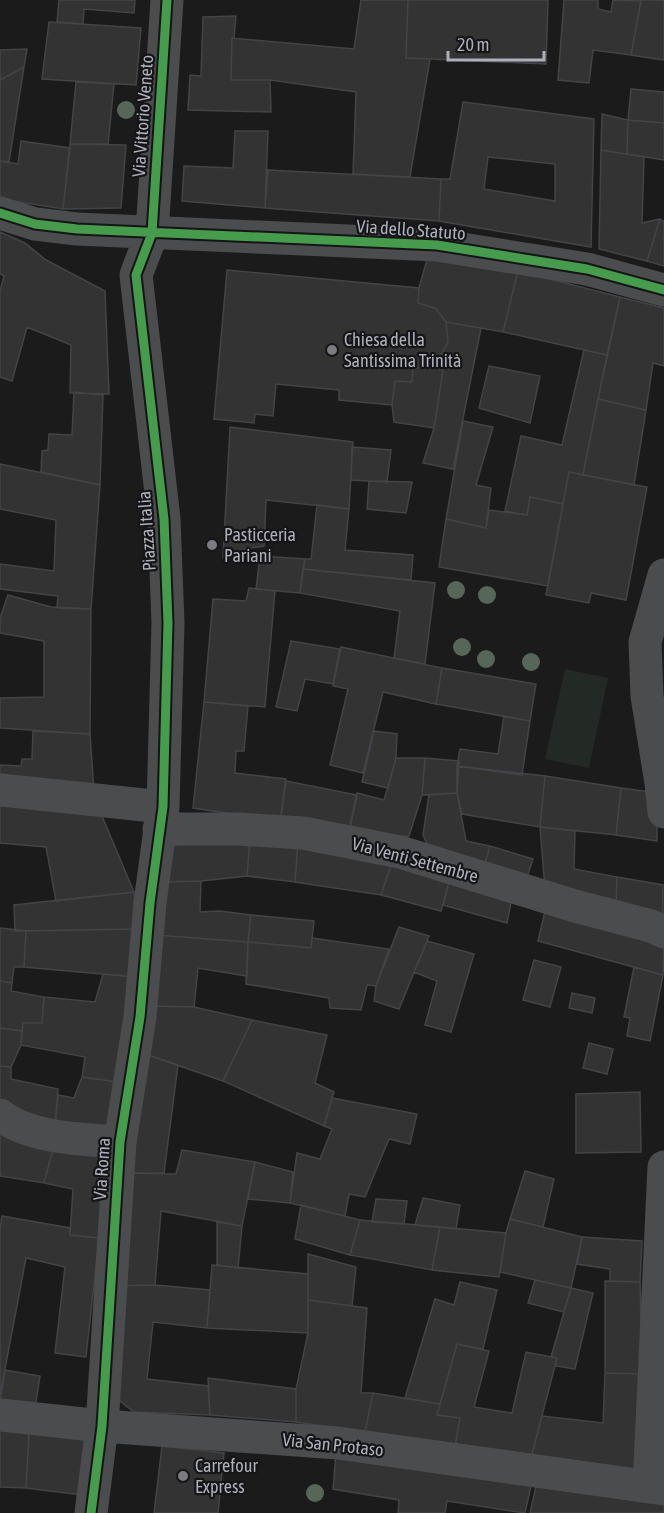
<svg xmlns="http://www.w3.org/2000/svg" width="664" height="1513" viewBox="0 0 664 1513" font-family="'Asap Condensed',sans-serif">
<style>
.green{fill:#232a25}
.building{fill:#333;stroke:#434447;stroke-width:1.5;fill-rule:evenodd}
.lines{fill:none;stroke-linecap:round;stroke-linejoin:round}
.minor{stroke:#4b4c4e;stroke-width:33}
.cycleway-casing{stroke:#151517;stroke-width:13}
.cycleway{stroke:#469c4c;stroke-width:9}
.tree{fill:#566659}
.poi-dot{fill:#7a7c82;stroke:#151517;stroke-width:2}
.labels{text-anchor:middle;stroke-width:4.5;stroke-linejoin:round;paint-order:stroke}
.street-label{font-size:18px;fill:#adb0ba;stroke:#151517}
.poi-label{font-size:18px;fill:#adb0ba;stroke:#151517;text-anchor:start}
</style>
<rect width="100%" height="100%" fill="#1b1b1b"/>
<path class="green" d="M 565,669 L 608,678 L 589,768 L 545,759 Z"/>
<path class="building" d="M 59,0 L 135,0 L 134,13 L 84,9 L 83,24 L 57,22 Z
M 361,0 L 408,0 L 406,58 L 430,59 L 410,177 L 353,174 L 356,92 L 270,80 L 231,80 L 232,38 L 354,49 Z
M 408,0 L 548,0 L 546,64 L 406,58 Z
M 564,0 L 598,0 L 598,9 L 611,12 L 613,0 L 641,1 L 631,55 L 593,50 L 589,83 L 558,80 Z
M 641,0 L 664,0 L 664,60 L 631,55 Z
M 236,16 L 234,38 L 232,38 L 231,80 L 270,80 L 271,112 L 188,110 L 190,75 L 201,76 L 203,17 Z
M 49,22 L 141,28 L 136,85 L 42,79 Z
M 27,49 L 24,67 L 0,80 L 0,50 Z
M 24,67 L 9,162 L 0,161 L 0,80 Z
M 76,82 L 114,84 L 108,144 L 70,144 Z
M 631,89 L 664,92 L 664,123 L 628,120 Z
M 463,102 L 594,119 L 591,247 L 439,221 L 441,179 L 450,179 ZM 488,157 L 555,164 L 555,201 L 484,189 Z
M 602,114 L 628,120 L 627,154 L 601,150 Z
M 628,120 L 664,123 L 664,160 L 627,154 Z
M 235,131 L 268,131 L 265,208 L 182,201 L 184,166 L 233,168 Z
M 21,141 L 70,148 L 63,209 L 0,199 L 0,161 L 18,164 Z
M 70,144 L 126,145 L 121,208 L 63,209 Z
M 601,150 L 644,157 L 642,223 L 660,219 L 647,261 L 599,249 Z
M 268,170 L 441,179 L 439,221 L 265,208 Z
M 660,219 L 664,221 L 664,266 L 647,261 Z
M 0,232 L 25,243 L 46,260 L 105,291 L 109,394 L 70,393 L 71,345 L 27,327 L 12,381 L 0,377 L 0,291 L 4,276 L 0,274 Z
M 428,256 L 518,271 L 503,332 L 446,322 L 435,308 L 418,303 L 419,288 Z
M 227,270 L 419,288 L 418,303 L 435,308 L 446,322 L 448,342 L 439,358 L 428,365 L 413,369 L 412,382 L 395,381 L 392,405 L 339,400 L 339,390 L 276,384 L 273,416 L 255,414 L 254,423 L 214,419 Z
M 518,271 L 620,297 L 607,355 L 503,332 Z
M 620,297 L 664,308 L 664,366 L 653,363 L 646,410 L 598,399 Z
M 446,322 L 481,328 L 453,469 L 423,463 L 434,428 L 443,370 L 428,365 L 439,358 L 448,342 Z
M 584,350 L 607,355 L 583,475 L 569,472 L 563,504 L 530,497 L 527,515 L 505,511 L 521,436 L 562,445 Z
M 428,365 L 443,370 L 434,428 L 394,422 L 392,405 L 395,381 L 412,382 L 413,369 Z
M 489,366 L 540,376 L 530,423 L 479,408 Z
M 74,392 L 103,395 L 100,485 L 41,472 L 42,451 L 48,450 L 49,434 L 72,435 Z
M 598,399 L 646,410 L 634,485 L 583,475 Z
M 463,421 L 493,427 L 476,485 L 491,488 L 486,528 L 446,519 Z
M 230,427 L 353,442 L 349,509 L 266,500 L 264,546 L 244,549 L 242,559 L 223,558 Z
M 352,447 L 391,450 L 387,482 L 351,480 Z
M 0,464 L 100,485 L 91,609 L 57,608 L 58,596 L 0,589 L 0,564 L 54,571 L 56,520 L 0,509 Z
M 569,472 L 647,487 L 626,600 L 591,593 L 589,603 L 546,595 Z
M 369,481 L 412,482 L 406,513 L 367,509 Z
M 530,497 L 563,504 L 548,586 L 439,567 L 446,519 L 486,528 L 489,510 L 527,515 Z
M 317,505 L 349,509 L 345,550 L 413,555 L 411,580 L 303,569 L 305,559 L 311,559 Z
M 260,556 L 305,559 L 300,593 L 256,589 Z
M 303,569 L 435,583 L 425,664 L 394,658 L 400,611 L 300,593 Z
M 249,588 L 275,591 L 265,707 L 204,702 L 213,599 L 246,601 Z
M 8,595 L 51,607 L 91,609 L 90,734 L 0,728 L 0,698 L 44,697 L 44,641 L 0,633 L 0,618 Z
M 291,641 L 340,649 L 333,684 L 305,679 L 297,711 L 276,707 Z
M 341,647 L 442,668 L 436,704 L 383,692 L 363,773 L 330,765 L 348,689 L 333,686 Z
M 442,668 L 536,684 L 530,721 L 436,704 Z
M 204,702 L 248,706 L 244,751 L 236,751 L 235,773 L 286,779 L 280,821 L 193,808 Z
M 504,716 L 530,721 L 522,775 L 457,766 L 460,749 L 498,754 Z
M 33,731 L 90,734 L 94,791 L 0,788 L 0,765 L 21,766 L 22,759 L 32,759 Z
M 374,731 L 397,734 L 396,758 L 388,788 L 362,782 Z
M 396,758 L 425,758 L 422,795 L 409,836 L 382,839 L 349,830 L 357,793 L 384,800 Z
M 425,758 L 459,761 L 457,793 L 422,795 Z
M 457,766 L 545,776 L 540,827 L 462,814 L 457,793 Z
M 545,776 L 621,788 L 616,835 L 540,827 Z
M 286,781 L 357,795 L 349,833 L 281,816 Z
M 621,788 L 657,793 L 657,841 L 616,835 Z
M 457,793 L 466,841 L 490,846 L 483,871 L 431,853 L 423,835 L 429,795 Z
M 0,801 L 99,809 L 134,892 L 56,901 L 46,847 L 0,843 Z
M 540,827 L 575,831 L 574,869 L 617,877 L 616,904 L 545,889 Z
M 250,838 L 298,842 L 295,882 L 247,876 Z
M 250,838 L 247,876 L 201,881 L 161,882 L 166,846 Z
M 298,842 L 392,862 L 381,895 L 295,882 Z
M 490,846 L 533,859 L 525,883 L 483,871 Z
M 392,862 L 450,879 L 441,911 L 381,895 Z
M 617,877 L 663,885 L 663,917 L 616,904 Z
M 450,879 L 512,897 L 507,923 L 443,905 Z
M 201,881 L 200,912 L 220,911 L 251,915 L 248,942 L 156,935 L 161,882 Z
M 134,892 L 137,929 L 15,931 L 14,905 Z
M 546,907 L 664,945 L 663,975 L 538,941 Z
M 251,915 L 314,921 L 311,948 L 248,942 Z
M 399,927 L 429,936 L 399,1009 L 374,1001 L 376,986 Z
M 0,928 L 26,931 L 24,967 L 14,967 L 12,983 L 0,981 Z
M 137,929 L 134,977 L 24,967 L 26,931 Z
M 156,935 L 248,942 L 247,976 L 198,968 L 194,1007 L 150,1006 Z
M 312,938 L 389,949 L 376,986 L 367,985 L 361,1010 L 330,1008 L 329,998 L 246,984 L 248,942 L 311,948 Z
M 427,941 L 474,954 L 451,1032 L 425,1025 L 437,981 L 414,972 Z
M 534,960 L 561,967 L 550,1007 L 523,1000 Z
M 634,967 L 663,975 L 650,1041 L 627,1036 L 630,1018 L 624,1017 Z
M 103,974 L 134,977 L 117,1082 L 82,1077 L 85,1057 L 21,1045 L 23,1023 L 42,1023 L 44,997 L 95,1002 Z
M 0,981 L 12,983 L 11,991 L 44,997 L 42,1023 L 23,1023 L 22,1031 L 0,1028 Z
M 572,993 L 595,998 L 592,1013 L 569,1008 Z
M 150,1006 L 194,1007 L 252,1020 L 223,1081 L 142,1053 Z
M 252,1020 L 327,1035 L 315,1083 L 334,1092 L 324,1126 L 223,1081 Z
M 0,1028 L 22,1031 L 21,1045 L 11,1067 L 0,1066 Z
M 589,1043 L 613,1049 L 607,1074 L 583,1068 Z
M 142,1053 L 178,1065 L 164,1173 L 126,1173 Z
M 0,1066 L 11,1067 L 11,1079 L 58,1089 L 55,1126 L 0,1108 Z
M 82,1077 L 117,1082 L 111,1130 L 55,1126 L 58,1095 L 74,1098 Z
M 640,1092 L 641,1152 L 576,1153 L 576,1094 Z
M 332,1098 L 417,1114 L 410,1144 L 389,1139 L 365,1197 L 349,1194 L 345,1216 L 290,1203 L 297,1153 L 320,1159 L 332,1129 L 324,1126 Z
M 0,1132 L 54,1145 L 44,1183 L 0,1176 Z
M 54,1145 L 105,1154 L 99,1238 L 70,1235 L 73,1189 L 44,1183 Z
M 182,1150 L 255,1162 L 242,1226 L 161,1211 L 155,1285 L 117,1286 L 126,1173 L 176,1174 Z
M 255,1162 L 293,1172 L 290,1203 L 248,1199 Z
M 525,1171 L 554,1179 L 543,1227 L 510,1219 Z
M 423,1198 L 460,1205 L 456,1229 L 415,1225 Z
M 376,1199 L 407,1201 L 404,1224 L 372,1222 Z
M 301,1205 L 360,1220 L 350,1255 L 295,1239 Z
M 2,1216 L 70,1228 L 70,1235 L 99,1238 L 86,1357 L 55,1353 L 65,1267 L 26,1258 L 0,1395 L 0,1228 Z
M 510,1219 L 582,1237 L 571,1288 L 500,1272 L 506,1233 Z
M 360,1220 L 440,1227 L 432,1270 L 350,1255 Z
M 217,1222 L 242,1226 L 238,1268 L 217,1265 Z
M 440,1227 L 506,1233 L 499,1277 L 432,1270 Z
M 582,1237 L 642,1241 L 640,1282 L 610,1281 L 610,1269 L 577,1264 Z
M 308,1254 L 356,1267 L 352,1306 L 308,1300 Z
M 212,1265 L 308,1274 L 308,1333 L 207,1328 Z
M 535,1280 L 571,1288 L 564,1312 L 528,1303 Z
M 605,1281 L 640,1282 L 642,1374 L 605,1373 Z
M 460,1282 L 497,1290 L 483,1349 L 457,1344 L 440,1404 L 405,1398 L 435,1299 L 454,1305 Z
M 155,1285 L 210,1290 L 207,1328 L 153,1322 L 147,1379 L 208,1386 L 210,1415 L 134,1412 L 121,1402 L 113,1387 L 117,1286 Z
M 571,1288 L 593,1293 L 575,1369 L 555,1366 L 557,1358 L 551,1357 Z
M 308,1300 L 367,1308 L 361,1393 L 373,1393 L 365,1432 L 296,1422 L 296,1389 L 308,1333 Z
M 457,1344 L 489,1351 L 474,1407 L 512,1413 L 526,1352 L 557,1358 L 531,1458 L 455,1446 L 460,1418 L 437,1415 Z
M 5,1370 L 40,1376 L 35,1408 L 0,1401 Z
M 605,1373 L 642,1374 L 636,1473 L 531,1458 L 542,1416 L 603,1423 Z
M 208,1378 L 296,1389 L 296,1422 L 210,1415 Z
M 373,1393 L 440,1404 L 437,1415 L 460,1418 L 455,1446 L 365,1432 Z
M 0,1427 L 29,1431 L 26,1488 L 0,1487 Z
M 29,1431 L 85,1438 L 82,1495 L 26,1488 Z
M 162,1446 L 224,1453 L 218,1513 L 154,1513 Z
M 336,1453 L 533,1477 L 525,1513 L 447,1501 L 445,1513 L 398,1513 L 399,1500 L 333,1489 Z
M 538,1477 L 664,1499 L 664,1513 L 530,1513 Z"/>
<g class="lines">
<path class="minor" d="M 0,213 L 35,224 L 77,229 L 437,245 L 587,269 L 664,290
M 664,575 L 645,642 L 647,696 L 661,783 L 664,812
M 0,790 L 163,807
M 159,829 L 238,829 L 303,833 L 400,852 L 575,906 L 651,926 L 664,932
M 0,1115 C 31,1139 83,1139 120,1142
M 0,1415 L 102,1426 L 338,1443 L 664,1489
M 649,1487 L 664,1167
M 91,1513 L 102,1426 L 120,1142 L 140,1017 L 150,903 L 163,807 L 168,623 L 164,519 L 136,275 L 152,233 L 167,0"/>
<g class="cycleway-casing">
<path id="cycleway" d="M 0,213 L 35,224 L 77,229 L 437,245 L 587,269 L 664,290
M 91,1513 L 102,1426 L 120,1142 L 140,1017 L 150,903 L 163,807 L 168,623 L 164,519 L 136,275 L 152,233 L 167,0"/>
</g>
<use href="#cycleway" class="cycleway"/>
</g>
<g class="tree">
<circle cx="126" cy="110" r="9"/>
<circle cx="456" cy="590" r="9"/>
<circle cx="487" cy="595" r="9"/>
<circle cx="462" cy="647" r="9"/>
<circle cx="486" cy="659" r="9"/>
<circle cx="531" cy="662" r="9"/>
<circle cx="315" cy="1493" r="9"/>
</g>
<g class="poi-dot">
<circle cx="332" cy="350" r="6"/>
<circle cx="212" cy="545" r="6"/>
<circle cx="183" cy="1476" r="6"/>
</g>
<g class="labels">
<g class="street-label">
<text transform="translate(143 116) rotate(-86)" y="6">Via Vittorio Veneto</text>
<text transform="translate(411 230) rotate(4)" y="6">Via dello Statuto</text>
<text transform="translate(147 531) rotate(-94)" y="6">Piazza Italia</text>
<text transform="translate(415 860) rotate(15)" y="6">Via Venti Settembre</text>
<text transform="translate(102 1169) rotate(-86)" y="6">Via Roma</text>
<text transform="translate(333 1445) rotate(6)" y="6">Via San Protaso</text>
</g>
<g class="poi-label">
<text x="344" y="346">Chiesa della<tspan x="344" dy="21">Santissima Trinità</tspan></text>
<text x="224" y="541">Pasticceria<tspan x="224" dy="21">Pariani</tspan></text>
<text x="195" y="1472">Carrefour<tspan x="195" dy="21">Express</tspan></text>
</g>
</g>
<path d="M448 51v9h96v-9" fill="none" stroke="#adb0ba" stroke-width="3"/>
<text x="457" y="51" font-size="18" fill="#adb0ba" stroke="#151517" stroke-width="4.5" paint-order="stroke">20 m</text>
</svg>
